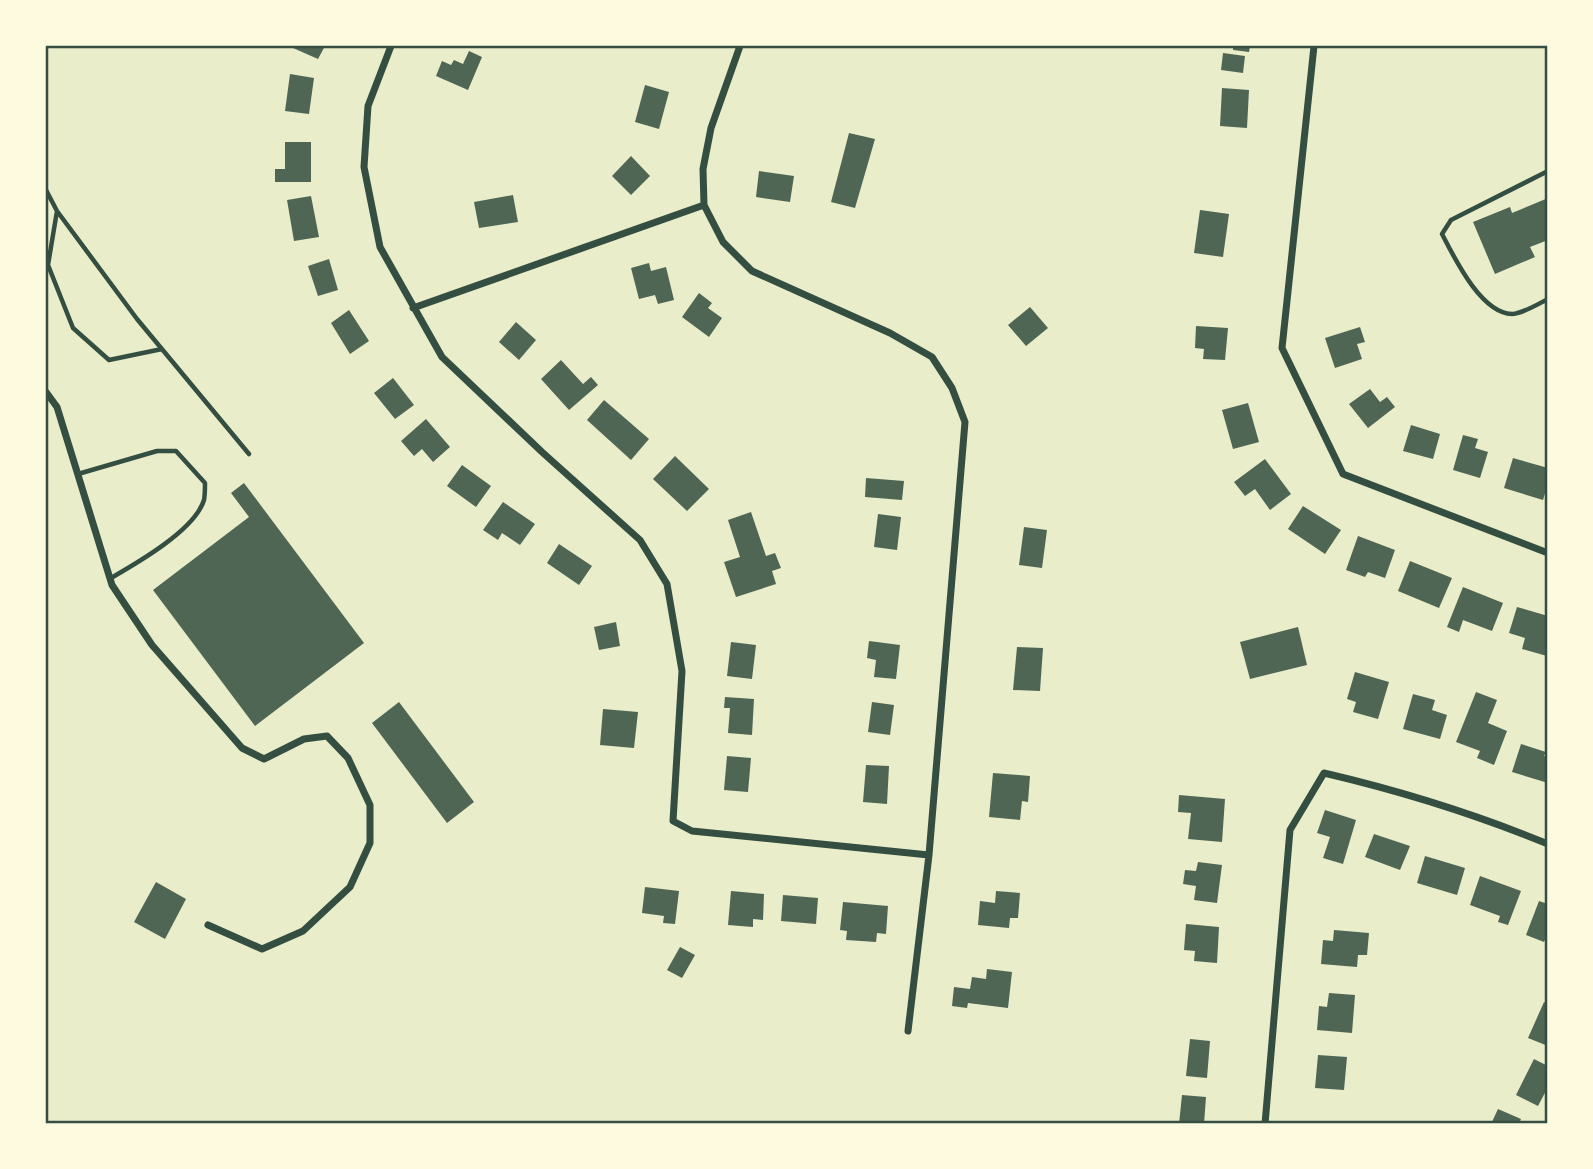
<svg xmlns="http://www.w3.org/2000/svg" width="1593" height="1169" viewBox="0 0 1593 1169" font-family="'Source Sans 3',sans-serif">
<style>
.building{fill:#4f6655}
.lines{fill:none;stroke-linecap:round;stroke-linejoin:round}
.service{stroke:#344e41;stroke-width:4.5}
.minor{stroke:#344e41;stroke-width:7}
.neatline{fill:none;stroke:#344e41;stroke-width:2.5}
</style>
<rect width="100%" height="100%" fill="#e9edc9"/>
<path class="building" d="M 294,46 L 325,46 L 318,59 L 293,48 Z
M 1233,46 L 1250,46 L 1249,52 L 1233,50 Z
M 469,51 L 482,57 L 468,90 L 436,76 L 442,61 L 451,65 L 454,60 L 463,64 Z
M 1223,53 L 1245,56 L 1243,73 L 1221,70 Z
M 290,74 L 314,78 L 309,114 L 285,111 Z
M 645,85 L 669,92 L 659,129 L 635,122 Z
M 1222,88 L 1249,90 L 1247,128 L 1220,126 Z
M 849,133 L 875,139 L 855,208 L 831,202 Z
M 285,142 L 311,142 L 311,182 L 275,182 L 275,169 L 285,169 Z
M 631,156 L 650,176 L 631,195 L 612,176 Z
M 759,171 L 794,176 L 790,202 L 756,197 Z
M 513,195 L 518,222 L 479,228 L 474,202 Z
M 311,196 L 319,237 L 294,241 L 287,200 Z
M 1548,198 L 1548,240 L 1530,247 L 1535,257 L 1495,274 L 1473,222 L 1510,207 L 1512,213 Z
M 1200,210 L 1229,214 L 1223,257 L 1194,253 Z
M 329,259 L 338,290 L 318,296 L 308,266 Z
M 649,263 L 651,271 L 666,267 L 674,300 L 658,304 L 655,295 L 639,299 L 631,268 Z
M 699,293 L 712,303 L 708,308 L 722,318 L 709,337 L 682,317 Z
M 1030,307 L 1048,328 L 1026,346 L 1008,325 Z
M 349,310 L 369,341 L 350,354 L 331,323 Z
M 516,322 L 536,340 L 519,360 L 499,342 Z
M 1196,326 L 1228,328 L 1225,360 L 1203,359 L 1204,349 L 1195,348 Z
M 1360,327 L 1365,342 L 1357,344 L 1362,359 L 1335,368 L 1325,338 Z
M 561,360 L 583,384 L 591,377 L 598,385 L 569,410 L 541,379 Z
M 393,378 L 414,405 L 395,419 L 374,393 Z
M 1370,389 L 1380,402 L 1387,397 L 1395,407 L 1368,428 L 1349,404 Z
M 604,400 L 649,439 L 631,460 L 587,420 Z
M 1248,403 L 1259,442 L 1233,449 L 1222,410 Z
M 426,419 L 450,447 L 433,462 L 422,449 L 414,456 L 401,441 Z
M 1411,425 L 1440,434 L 1433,459 L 1403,451 Z
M 1463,435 L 1478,439 L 1475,448 L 1488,452 L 1480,478 L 1453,470 Z
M 675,456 L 709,489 L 687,511 L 653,479 Z
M 1513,458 L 1548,468 L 1548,484 L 1543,500 L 1504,488 Z
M 1265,459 L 1291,494 L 1270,510 L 1255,489 L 1245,496 L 1234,482 Z
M 462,465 L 491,486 L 476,507 L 447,486 Z
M 866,478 L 904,481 L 902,500 L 865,497 Z
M 244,483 L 364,643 L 255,726 L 153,590 L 249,517 L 231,493 Z
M 503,502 L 535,524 L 520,545 L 502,533 L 498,540 L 483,530 Z
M 1303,506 L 1341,530 L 1325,554 L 1288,529 Z
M 751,512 L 766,556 L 775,553 L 781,568 L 772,571 L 776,584 L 736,597 L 724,562 L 740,557 L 728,520 Z
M 878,514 L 901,517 L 897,550 L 874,547 Z
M 1024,527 L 1047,530 L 1042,568 L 1019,565 Z
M 1358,536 L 1395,550 L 1385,578 L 1368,572 L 1365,577 L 1346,570 Z
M 559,544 L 592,566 L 579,585 L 547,563 Z
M 1410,561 L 1452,578 L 1439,608 L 1398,591 Z
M 1463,587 L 1503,603 L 1492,631 L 1463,620 L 1459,632 L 1447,627 Z
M 1517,607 L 1548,616 L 1547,656 L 1522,649 L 1525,638 L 1509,633 Z
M 616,622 L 620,646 L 599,650 L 594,627 Z
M 1298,627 L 1307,665 L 1250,679 L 1240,642 Z
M 869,641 L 900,645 L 896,679 L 874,677 L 876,660 L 867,658 Z
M 731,642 L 756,645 L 752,679 L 727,676 Z
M 1017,647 L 1043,648 L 1040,691 L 1013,690 Z
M 1355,672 L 1389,682 L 1378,719 L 1353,712 L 1356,702 L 1347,699 Z
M 1476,692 L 1497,700 L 1488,723 L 1507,731 L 1494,765 L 1477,758 L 1480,751 L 1456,742 Z
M 1413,694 L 1435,700 L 1432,710 L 1447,715 L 1440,739 L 1403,729 Z
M 725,697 L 754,699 L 752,735 L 728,733 L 730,708 L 724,708 Z
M 399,702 L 474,802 L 447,823 L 372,723 Z
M 872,702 L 894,705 L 890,735 L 868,732 Z
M 603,709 L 638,712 L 634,748 L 600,745 Z
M 1521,744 L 1546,752 L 1544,756 L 1548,757 L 1548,783 L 1512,772 Z
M 727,756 L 751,758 L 748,792 L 724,790 Z
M 866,765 L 889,766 L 887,804 L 863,802 Z
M 993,773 L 1030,776 L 1028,802 L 1022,801 L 1020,820 L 989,817 Z
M 1179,795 L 1225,799 L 1222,842 L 1188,839 L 1191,813 L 1178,812 Z
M 1325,810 L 1356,820 L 1343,864 L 1323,858 L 1330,837 L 1317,833 Z
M 1374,834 L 1410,846 L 1400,870 L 1365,857 Z
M 1425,856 L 1465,868 L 1457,895 L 1417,883 Z
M 1198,862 L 1222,865 L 1217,903 L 1194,900 L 1196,886 L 1183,884 L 1185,870 L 1196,871 Z
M 1480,876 L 1521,891 L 1508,925 L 1498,922 L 1500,916 L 1470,905 Z
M 156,882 L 186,899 L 165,939 L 134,922 Z
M 645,887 L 679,891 L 675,924 L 663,923 L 664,916 L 642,913 Z
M 731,891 L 764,894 L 763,920 L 753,919 L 753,927 L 728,925 Z
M 996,891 L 1020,893 L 1018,918 L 1010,918 L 1009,928 L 978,925 L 980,901 L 995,903 Z
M 783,895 L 818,898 L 816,924 L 781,921 Z
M 1539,901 L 1548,904 L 1548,932 L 1544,942 L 1526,935 Z
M 843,902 L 888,906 L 886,934 L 877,933 L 876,942 L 846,940 L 847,931 L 840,930 Z
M 1186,924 L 1219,927 L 1217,963 L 1194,961 L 1195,951 L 1184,950 Z
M 1334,930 L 1369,933 L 1367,955 L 1358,955 L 1357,967 L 1321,964 L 1323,940 L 1333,941 Z
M 680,947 L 695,955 L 682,978 L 667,970 Z
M 987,969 L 1012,972 L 1008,1008 L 968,1003 L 967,1008 L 952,1006 L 954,987 L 970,989 L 972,977 L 986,979 Z
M 1329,993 L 1355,995 L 1352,1033 L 1317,1030 L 1319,1006 L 1327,1007 Z
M 1544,1002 L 1548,1004 L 1548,1046 L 1528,1038 Z
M 1190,1039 L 1210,1041 L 1207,1078 L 1186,1076 Z
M 1318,1055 L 1347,1057 L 1344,1090 L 1315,1088 Z
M 1534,1059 L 1548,1066 L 1548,1087 L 1538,1106 L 1516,1095 Z
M 1182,1095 L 1206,1097 L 1204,1124 L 1179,1124 Z
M 1498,1109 L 1521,1119 L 1519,1124 L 1491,1124 Z"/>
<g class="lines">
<path class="service" d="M 1548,171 L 1451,220 L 1442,234 C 1455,259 1481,313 1512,314 C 1522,314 1538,304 1548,299
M 46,190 L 57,211 L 137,319 L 249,454
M 57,211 L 48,265 L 73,328 L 109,360 L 162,349
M 78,474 L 157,451 L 176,451 L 205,483 C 205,488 205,495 204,500 C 195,530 137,563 111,578"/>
<path class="minor" d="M 391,46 L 368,106 L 364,167 L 380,247 L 442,357 L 542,452 L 640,540 L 667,584 L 682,671 L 673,821 L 692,831 L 929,855
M 740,46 L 711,128 L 703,169 L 704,205 L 723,242 L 752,271 L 890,333 L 932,357 L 952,388 L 965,422 L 929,855 L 908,1031
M 1314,46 L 1282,348 L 1343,474 L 1548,553
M 413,308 L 704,205
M 46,392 L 57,407 L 112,585 L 152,645 L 242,748 L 264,759 L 304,739 L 327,736 L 348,758 L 370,805 L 370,843 L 350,887 L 303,931 L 262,949 L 208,925
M 1265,1124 L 1290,830 L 1324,773 C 1401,791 1475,814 1548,844"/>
</g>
<rect width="1593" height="1169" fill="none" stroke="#fefae0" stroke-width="94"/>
<rect x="47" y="47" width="1499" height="1075" class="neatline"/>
</svg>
